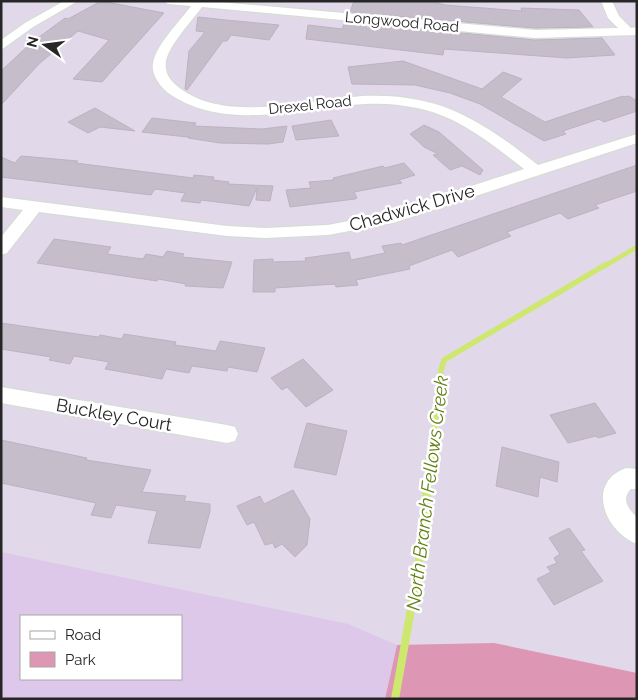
<svg xmlns="http://www.w3.org/2000/svg" width="638" height="700" viewBox="0 0 638 700" font-family="Raleway,sans-serif">
<style>
.education{fill:#ddc8ea;fill-rule:evenodd}
.green{fill:#dd96b3}
.lines{fill:none;stroke-linecap:round;stroke-linejoin:round}
.stream-far2{stroke:#cee76f;stroke-width:4.5}
.stream-far1{stroke:#cee76f;stroke-width:5.5}
.stream{stroke:#cee76f;stroke-width:8}
.building{fill:#c5bdca;stroke:#bcb2c3}
.street-casing{stroke:#d2dfce;stroke-width:2}
.street{fill:#fff;fill-rule:evenodd}
.labels{text-anchor:middle;stroke-width:5;stroke-linejoin:round;paint-order:stroke}
.far-street-label{font-size:15px;fill:#262626;stroke:#fff}
.street-label{font-size:18px;fill:#262626;stroke:#fff}
.water-label{font-size:19px;font-style:italic;fill:#618113;stroke:#fff}
</style>
<rect width="100%" height="100%" fill="#e1d8e9"/>
<path class="education" d="M 1,552 L 348,624 L 397,645 L 385,699 L 1,699 ZM 21,616 L 181,616 L 181,679 L 21,679 Z"/>
<path class="green" d="M 494,643 L 637,673 L 637,699 L 385,699 L 397,645 Z"/>
<g class="lines">
<path class="stream-far2" d="M 603,267 L 637,247"/>
<path class="stream-far1" d="M 431,457 L 441,370 L 444,360 L 605,265"/>
<path class="stream" d="M 395,699 L 417,576 L 431,456"/>
</g>
<path class="building" d="M 101,1 L 164,13 L 102,82 L 73,79 L 109,40 L 78,31 L 39,64 L 1,105 L 1,71 L 31,43 L 65,18 L 68,19 Z
M 354,1 L 431,1 L 445,5 L 522,11 L 521,8 L 579,10 L 593,27 L 535,28 L 350,12 Z
M 198,17 L 226,20 L 279,25 L 269,40 L 231,35 L 227,41 L 223,41 L 187,90 L 185,89 L 189,51 L 205,32 L 196,31 Z
M 345,22 L 535,40 L 602,38 L 615,55 L 567,58 L 444,49 L 443,55 L 306,39 L 308,25 L 342,29 Z
M 403,61 L 482,89 L 503,72 L 522,79 L 501,97 L 545,122 L 623,96 L 623,97 L 629,96 L 637,101 L 637,111 L 604,122 L 599,119 L 563,131 L 566,134 L 544,141 L 480,104 L 450,93 L 415,85 L 352,84 L 348,67 Z
M 95,108 L 135,131 L 100,127 L 88,133 L 68,122 Z
M 152,118 L 196,123 L 194,126 L 262,129 L 287,126 L 283,142 L 268,144 L 220,143 L 188,138 L 189,135 L 187,137 L 142,132 Z
M 331,120 L 339,136 L 296,140 L 292,126 Z
M 424,125 L 439,132 L 483,170 L 480,175 L 462,166 L 450,170 L 433,155 L 438,154 L 424,147 L 410,134 Z
M 21,156 L 78,161 L 76,163 L 193,178 L 194,175 L 214,177 L 213,180 L 229,182 L 228,184 L 273,186 L 270,201 L 256,200 L 257,188 L 249,206 L 201,200 L 200,203 L 181,201 L 185,193 L 155,189 L 151,195 L 1,177 L 1,157 L 15,163 Z
M 404,163 L 415,175 L 399,180 L 402,183 L 354,192 L 357,198 L 355,199 L 290,207 L 286,190 L 311,188 L 309,182 L 334,180 L 333,178 L 383,166 L 385,168 Z
M 637,165 L 637,191 L 595,205 L 599,208 L 568,219 L 560,213 L 507,232 L 511,236 L 458,257 L 452,250 L 409,266 L 410,269 L 356,280 L 358,285 L 336,287 L 335,284 L 275,288 L 275,292 L 253,292 L 254,260 L 273,259 L 273,262 L 306,261 L 305,258 L 349,252 L 351,260 L 385,253 L 382,246 L 401,243 L 402,245 Z
M 54,239 L 111,247 L 107,254 L 143,259 L 146,254 L 163,257 L 167,251 L 184,254 L 182,257 L 232,262 L 223,288 L 185,286 L 186,284 L 158,279 L 157,281 L 37,263 Z
M 1,323 L 98,337 L 100,335 L 122,339 L 124,334 L 176,342 L 175,345 L 216,351 L 220,341 L 265,348 L 257,372 L 228,367 L 227,371 L 192,366 L 189,373 L 166,369 L 162,379 L 105,369 L 109,362 L 74,356 L 70,364 L 49,360 L 51,357 L 1,349 Z
M 303,359 L 333,390 L 306,407 L 287,387 L 282,390 L 271,378 Z
M 595,403 L 616,433 L 598,438 L 596,436 L 568,443 L 550,415 Z
M 307,423 L 347,431 L 336,475 L 294,467 Z
M 1,440 L 87,458 L 86,460 L 151,470 L 142,492 L 186,496 L 184,501 L 210,504 L 210,511 L 200,548 L 148,543 L 157,511 L 116,505 L 111,518 L 91,515 L 96,503 L 1,483 Z
M 502,447 L 559,462 L 557,482 L 540,477 L 538,497 L 496,486 Z
M 293,490 L 310,519 L 307,545 L 295,557 L 282,544 L 275,548 L 273,543 L 265,545 L 254,522 L 247,525 L 237,506 L 260,496 L 264,504 Z
M 569,528 L 585,550 L 581,551 L 603,581 L 554,605 L 537,579 L 551,572 L 547,567 L 557,563 L 554,558 L 560,554 L 549,538 Z"/>
<g class="lines">
<g class="street-casing">
<path id="street" d="M 64,1 L 78,1 L 33,27 L 1,50 L 1,40 L 25,23 Z
M 163,1 L 208,1 L 535,30 L 618,28 L 608,18 L 601,1 L 612,1 L 619,16 L 631,28 L 637,27 L 637,35 L 535,38 L 202,7 C 192,21 169,45 166,61 C 164,74 171,82 181,89 C 227,123 309,100 362,96 C 381,95 401,96 419,100 C 465,109 502,137 538,165 L 637,134 L 637,143 L 393,223 L 328,235 L 266,238 L 227,236 L 39,212 L 7,253 L 1,255 L 1,237 L 23,210 L 1,207 L 1,197 L 227,226 L 266,228 L 328,225 L 384,214 L 524,169 C 492,144 458,116 417,108 C 399,104 381,103 364,104 C 300,108 223,133 167,92 C 159,85 151,74 153,63 C 156,45 180,21 191,6 L 168,4 Z
M 1,387 L 227,425 L 235,427 L 238,434 L 235,441 L 227,443 L 1,403 Z
M 626,468 L 637,469 L 637,489 L 631,489 C 621,499 628,509 637,517 L 637,544 C 605,532 585,483 626,468 Z"/>
</g>
<use href="#street" class="street"/>
</g>
<g class="labels">
<g class="far-street-label">
<text transform="translate(402 22) rotate(5)" y="5">Longwood Road</text>
<text transform="translate(310 105) rotate(-6)" y="5">Drexel Road</text>
</g>
<g class="street-label">
<text transform="translate(412 208) rotate(-16)" y="6">Chadwick Drive</text>
<text transform="translate(114 415) rotate(10)" y="6">Buckley Court</text>
</g>
<g class="water-label">
<text transform="translate(427 493) rotate(-83)" y="7">North Branch Fellows Creek</text>
</g>
</g>
<rect width="638" height="700" fill="none" stroke="#262626" stroke-width="5"/>
<rect x="20" y="615" width="162" height="65" fill="#ffffff" stroke="#a8a8a8"/>
<rect x="30" y="631" width="25" height="8" fill="#ffffff" stroke="#a8a8a8"/>
<text x="65" y="640" font-size="15" fill="#262626">Road</text>
<rect x="30" y="652" width="25" height="15" fill="#dd96b3" stroke="#a8a8a8"/>
<text x="65" y="665" font-size="15" fill="#262626">Park</text>
<g transform="translate(45 45) rotate(284)" stroke="#ffffff" stroke-width="4" paint-order="stroke">
<path d="M0-4L9 19L0 12L-9 19Z" fill="#262626"/>
<text y="-8" font-size="14" font-weight="bold" text-anchor="middle" fill="#262626">N</text>
</g>
</svg>
